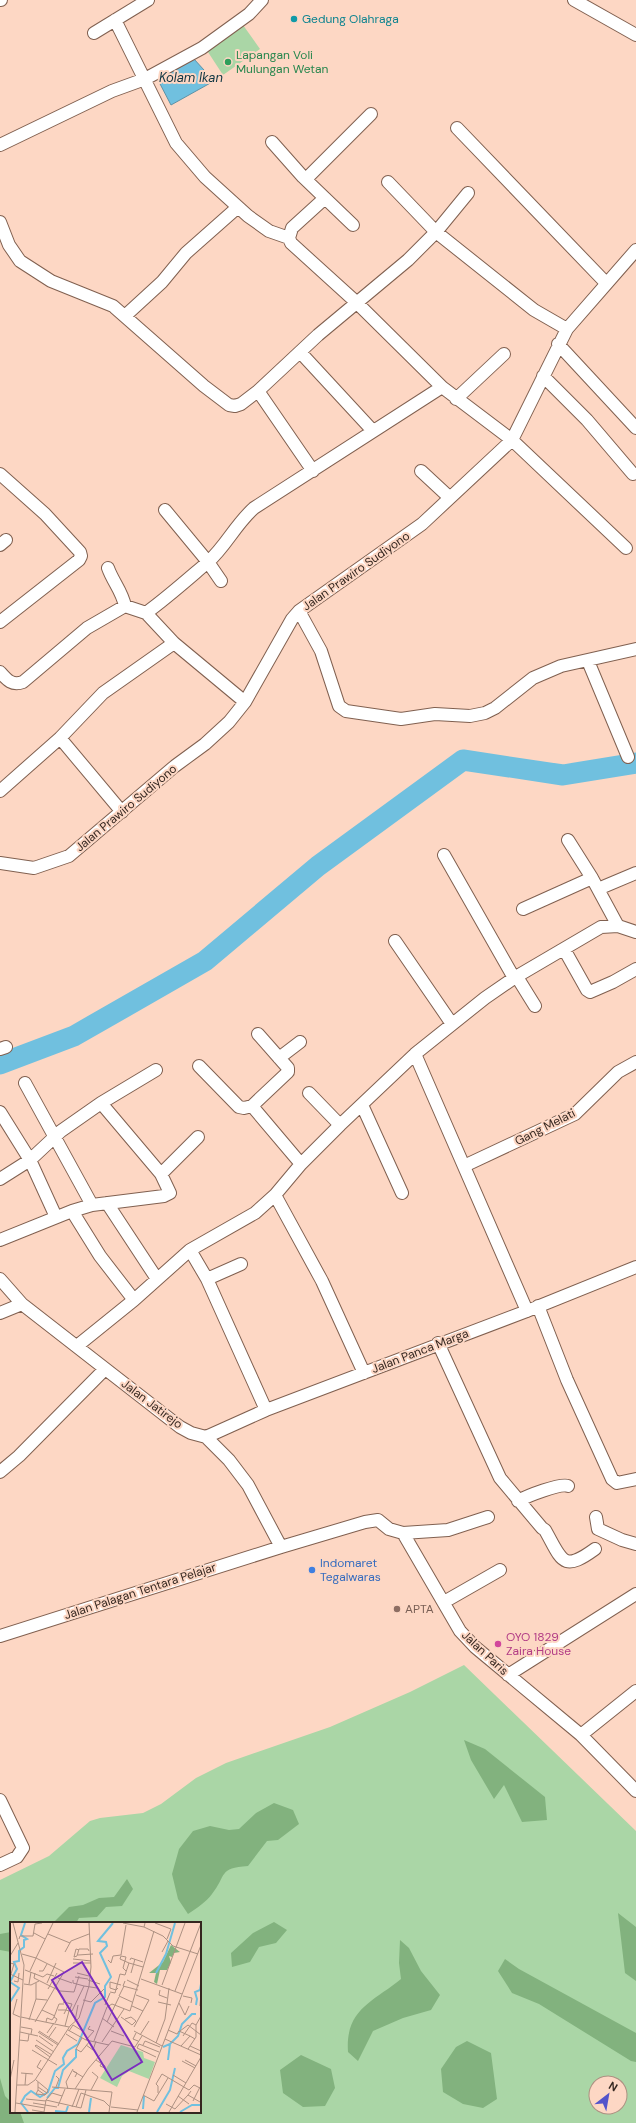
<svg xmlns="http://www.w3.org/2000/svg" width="636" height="2123" viewBox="0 0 636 2123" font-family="'DM Sans',sans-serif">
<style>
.green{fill:#aad6a6;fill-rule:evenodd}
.forest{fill:#82b27e}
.water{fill:#70c0df;stroke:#5e92a6}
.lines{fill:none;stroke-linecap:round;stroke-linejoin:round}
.river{stroke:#70c0df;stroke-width:21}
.minor-casing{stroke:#806050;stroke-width:14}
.minor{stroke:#fff;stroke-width:12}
.culture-dot{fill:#0f9aa8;stroke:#fdd7c4;stroke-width:1.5}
.leisure-dot{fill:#2e9e5b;stroke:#fdd7c4;stroke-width:1.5}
.shop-dot{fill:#3f7fe0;stroke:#fdd7c4;stroke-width:1.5}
.education-dot{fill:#8d6e63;stroke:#fdd7c4;stroke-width:1.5}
.hotel-dot{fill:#d1479c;stroke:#fdd7c4;stroke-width:1.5}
.labels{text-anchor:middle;stroke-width:4;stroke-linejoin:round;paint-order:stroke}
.culture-label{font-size:12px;fill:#0d838f;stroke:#fdd7c4;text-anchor:start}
.leisure-label{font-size:12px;fill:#27864d;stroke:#fdd7c4;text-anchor:start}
.street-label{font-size:12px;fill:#352720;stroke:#fdd7c4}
.shop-label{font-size:12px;fill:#366cbe;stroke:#fdd7c4;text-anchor:start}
.education-label{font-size:12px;fill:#785e54;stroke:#fdd7c4;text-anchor:start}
.hotel-label{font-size:12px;fill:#b23c85;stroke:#fdd7c4;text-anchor:start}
.water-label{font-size:13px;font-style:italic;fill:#0f3542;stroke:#fdd7c4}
.inset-river{fill:none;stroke:#70c0df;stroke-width:2}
.inset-road{fill:none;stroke:#ad9182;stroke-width:1}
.view{fill:#7b2cbf;fill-opacity:0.15;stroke:#7b2cbf;stroke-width:2}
.inset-edge{fill:none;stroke:#352720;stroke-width:2}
</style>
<rect width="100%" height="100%" fill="#fdd7c4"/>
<path class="green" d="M 243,25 L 260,49 L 223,75 L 206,49 Z
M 464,1665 L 636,1831 L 636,2123 L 0,2123 L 0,1880 L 49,1856 L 90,1821 L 100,1818 L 143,1813 L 161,1804 L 196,1778 L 226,1763 L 330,1727 L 410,1692 ZM 11,1923 L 200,1923 L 200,2112 L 11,2112 ZM 596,2083 L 620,2083 L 620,2107 L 596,2107 Z"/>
<path class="forest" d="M 464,1740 L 485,1749 L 545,1797 L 547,1820 L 522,1822 L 504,1785 L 494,1799 L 471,1760 Z
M 274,1803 L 293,1810 L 299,1824 L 278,1840 L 267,1841 L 248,1866 C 218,1868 227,1875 212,1894 C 206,1902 197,1908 188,1914 L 178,1899 L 172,1874 L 179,1849 L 193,1831 L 210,1826 L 229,1830 L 239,1829 L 256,1813 Z
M 127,1879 L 133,1889 L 122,1906 L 106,1907 L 97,1917 L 79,1918 L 76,1923 L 53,1923 L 69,1907 L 83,1905 L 99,1898 L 114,1897 Z
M 618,1913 L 636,1927 L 636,1981 L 625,1973 Z
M 274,1922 L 287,1930 L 276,1943 L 259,1947 L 250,1962 L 232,1967 L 231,1953 L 253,1933 Z
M 11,1932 L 11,1952 L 0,1950 L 0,1934 Z
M 400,1940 L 409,1948 L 421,1971 L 440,1995 L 431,2010 L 403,2018 L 373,2031 L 358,2061 L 348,2052 C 345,2009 373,2002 401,1979 L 399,1963 Z
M 505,1959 L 519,1969 L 636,2033 L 636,2062 L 631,2061 L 539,2004 L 512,1993 L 498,1971 Z
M 467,2041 L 491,2053 L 497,2099 L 483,2108 L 463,2104 L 443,2092 L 441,2069 L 456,2047 Z
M 301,2055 L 331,2069 L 335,2088 L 325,2106 L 303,2107 L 283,2093 L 280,2070 Z
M 0,2078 L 5,2096 L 11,2102 L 11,2112 L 20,2112 L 24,2123 L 0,2123 Z"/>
<path class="water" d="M 194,59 L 214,81 L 171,105 L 158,80 Z"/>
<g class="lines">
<path class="river" d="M 0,1064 L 74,1036 L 205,961 L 318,866 L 463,760 L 563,775 L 636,763"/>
<g class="minor-casing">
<path id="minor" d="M 0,0 L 1,0
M 574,0 L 636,35
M 115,20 L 176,143 L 205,177 L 248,216 L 269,231 L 289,238
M 94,33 L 148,0
M 457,128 L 606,283
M 272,142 L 303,177 L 353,225
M 0,145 L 112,91 L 145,79 L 202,48 L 249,14 L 262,0
M 306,179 L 371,114
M 388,182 L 436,232 L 534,310 L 567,329
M 325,198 L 292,228 L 289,238 L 291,243 L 356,302 L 442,387
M 0,222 L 9,245 L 20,261 L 51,281 L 113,306 L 204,386 L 229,405 L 235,406 L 241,404 L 258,391 L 318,335 L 408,260 L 436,232 L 468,193
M 126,315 L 162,282 L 186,253 L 238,207
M 558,344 L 636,428
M 300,352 L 373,431
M 543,376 L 587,420 L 633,474
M 258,391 L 313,471
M 456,399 L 504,354
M 421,471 L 449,497
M 0,474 L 45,514 L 80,552 L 81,556 L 79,560 L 0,622
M 165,510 L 208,562 L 221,581
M 0,545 L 6,540
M 108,568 C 113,582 122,591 125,606
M 299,611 L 321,651 L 339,706 L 346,711 L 401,719 L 435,714 L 470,716 L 485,713 L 495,708 L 533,678 L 561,666 L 636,649
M 146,613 L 174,643 L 245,702
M 588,661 L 628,757
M 0,672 C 7,680 12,686 23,682 L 87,628 L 125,606 L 146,613 C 168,597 188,579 208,562 C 226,546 235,525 254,508 L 442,387 L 512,440 L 626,548
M 60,738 L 122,812
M 0,791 L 60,738 L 103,693 L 174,643
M 568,840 L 592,878 L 618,926
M 444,855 L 514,978
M 0,863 L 34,868 L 69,856 L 175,766 L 205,744 L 229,722 L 245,702 L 292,619 L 299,611 L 422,524 L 512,440 L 567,329 L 636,250
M 598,889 L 636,873
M 523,909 L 592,878
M 395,941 L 452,1024
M 564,949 L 587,990 L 590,992 L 613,982 L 636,969
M 517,977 L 535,1006
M 0,1049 L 6,1047
M 415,1054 L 527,1311
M 279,1058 L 300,1042
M 199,1066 L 239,1107 L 244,1108 L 252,1106 L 288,1072 L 288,1068 L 258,1034
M 25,1083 L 92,1205
M 309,1093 L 340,1125
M 362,1105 L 402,1193
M 252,1106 L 301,1164
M 0,1112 L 30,1160 L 56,1217
M 464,1166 L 575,1114 L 618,1072 L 636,1062
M 161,1174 L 198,1137
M 0,1179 L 30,1160 L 61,1131 L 101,1103
M 275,1195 L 322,1281 L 364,1373
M 107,1203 L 157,1279
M 72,1211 L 100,1256 L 134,1300
M 0,1240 L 72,1211 L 92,1205 L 164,1196 L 170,1193 L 161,1174 L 101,1103 L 156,1070
M 190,1250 L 207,1279 L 266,1410
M 0,1279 L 22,1304 L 180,1427 L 191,1433 L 206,1437 L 229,1460 L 248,1485 L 281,1547
M 207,1279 L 241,1264
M 538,1306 L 567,1380 L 612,1479 L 617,1483 L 636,1479
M 0,1313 L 22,1304
M 438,1343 L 500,1478 L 542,1528 L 545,1530 C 562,1560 562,1573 595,1549
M 77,1346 L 134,1300 L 190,1250 L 255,1213 L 275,1195 L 301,1164 L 340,1125 L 415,1054 L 485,998 L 514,978 L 601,927 L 618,926 L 636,932
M 206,1437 L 266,1410 L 527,1311 L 636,1267
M 0,1472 L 19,1456 L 105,1369
M 518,1501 C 527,1496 560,1483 568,1486
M 596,1517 L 598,1529 L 622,1540 L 636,1544
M 403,1533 L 448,1530 L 488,1517
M 444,1602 L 500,1570
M 0,1636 L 281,1547 L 365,1522 L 378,1520 L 389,1529 L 403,1533 L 460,1631 L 475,1647 L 581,1735 L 636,1791
M 508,1675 L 636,1594
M 581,1735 L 636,1691
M 0,1800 L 23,1848 L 17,1857 L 0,1865"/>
</g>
<use href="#minor" class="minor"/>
</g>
<circle class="culture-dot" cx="294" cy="19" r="4"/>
<circle class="leisure-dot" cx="228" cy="62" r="4"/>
<circle class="shop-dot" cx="312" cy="1570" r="4"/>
<circle class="education-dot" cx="397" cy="1609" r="4"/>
<circle class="hotel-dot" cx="498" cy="1644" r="4"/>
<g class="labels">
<g class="culture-label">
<text x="302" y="23">Gedung Olahraga</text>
</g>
<g class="leisure-label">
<text x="236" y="59">Lapangan Voli<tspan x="236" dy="14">Mulungan Wetan</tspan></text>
</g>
<g class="street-label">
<text transform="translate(356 571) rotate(-35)" y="4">Jalan Prawiro Sudiyono</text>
<text transform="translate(126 808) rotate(-40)" y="4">Jalan Prawiro Sudiyono</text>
<text transform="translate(545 1127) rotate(-27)" y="4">Gang Melati</text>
<text transform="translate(420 1351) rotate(-21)" y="4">Jalan Panca Marga</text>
<text transform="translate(152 1404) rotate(37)" y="4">Jalan Jatirejo</text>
<text transform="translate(140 1591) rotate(-18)" y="4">Jalan Palagan Tentara Pelajar</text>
<text transform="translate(485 1653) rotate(43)" y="4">Jalan Paris</text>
</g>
<g class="shop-label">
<text x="320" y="1567">Indomaret<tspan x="320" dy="14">Tegalwaras</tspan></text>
</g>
<g class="education-label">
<text x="405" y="1613">APTA</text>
</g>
<g class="hotel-label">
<text x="506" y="1641">OYO 1829<tspan x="506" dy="14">Zaira House</tspan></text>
</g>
<g class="water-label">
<text x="191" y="82">Kolam Ikan</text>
</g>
</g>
<g transform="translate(10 1922)">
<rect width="191" height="191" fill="#fdd7c4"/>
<path d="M 111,123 L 133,130 L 134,136 L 145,140 L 139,157 L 119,149 L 112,154 L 107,165 L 90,156 Z" fill="#aad6a6"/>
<path d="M 161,23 L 170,30 L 164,31 L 162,35 L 159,34 L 161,40 L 157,48 L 150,48 L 147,62 L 144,60 L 146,51 L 139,51 L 153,40 Z" fill="#82b27e"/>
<path class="inset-river" d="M 146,51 L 156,32 L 165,1M 0,80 L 9,66 L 0,60 L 7,47 L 4,40 L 9,39 L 9,29 L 14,25 L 14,18 L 17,17 L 11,13 L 15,1M 186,83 L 187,77 L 185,70 L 190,68 L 191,62M 153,125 L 160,122 L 168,114 L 172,102 L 182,92 L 186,92M 158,138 L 160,122M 37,176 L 45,166 L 48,166 L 53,148 L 66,135 L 66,127M 133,187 L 134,174M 45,189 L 56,190 L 58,184M 18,190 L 11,181 L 15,174 L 21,169 L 30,175 L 38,170 L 45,149 L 54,142 L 53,136 L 57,129 L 68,122 L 85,81 L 95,75 L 95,64 L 101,55 L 90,31 L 97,24 L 96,20 L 88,19 L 103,1M 79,190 L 81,176M 147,190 L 160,168 L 165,146M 170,190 L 182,183 L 191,183"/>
<path class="inset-road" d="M 3,1 L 14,43 L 5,190M 113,1 L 134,5M 135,1 L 134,5 L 153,14 L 163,24 L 188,32M 145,1 L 161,7 L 157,17M 24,11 L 35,17M 38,12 L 60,21M 9,17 L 10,14 L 23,14 L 25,2 L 32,1M 69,28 L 66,27 L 64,35 L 67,34 L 69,27 L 78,27 L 79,29M 55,30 L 61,19 L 79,12M 152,30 L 158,19M 12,32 L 26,36 L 43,1M 68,33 L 83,32M 0,34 L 8,21M 111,34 L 116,35 L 113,46 L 116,49M 111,34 L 110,37 L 119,41M 63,37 L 81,39M 98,38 L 101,41 L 103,34 L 111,33 L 116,3M 120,38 L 121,36 L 133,40M 0,41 L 4,42 L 1,52M 63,41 L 81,41M 15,48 L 33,55 L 37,52 L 44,54M 20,49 L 26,36M 29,49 L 33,49 L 37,42M 25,51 L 24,56 L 50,69 L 64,70 L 69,54M 67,51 L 79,54M 121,51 L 125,37M 0,52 L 13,58M 65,55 L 78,57M 48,56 L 62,61M 131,57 L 172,72M 63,58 L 63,61 L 74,64M 78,58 L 90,62M 117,58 L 129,64M 4,59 L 8,60 L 9,51M 115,59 L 113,64 L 128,68M 26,61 L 26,77M 37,61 L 46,41M 14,62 L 21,63 L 29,59M 19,62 L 21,50M 152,63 L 175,1M 114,64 L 109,74 L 122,80M 108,66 L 106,68 L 100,66 L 100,60 L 111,63M 38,67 L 47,51M 150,68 L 149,73 L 157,76M 165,69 L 191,1M 100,70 L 105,71 L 110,52 L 115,53 L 119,41 L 133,45M 173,74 L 182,76 L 181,81M 7,77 L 3,92 L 10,95M 73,78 L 81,80 L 94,67M 53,80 L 62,82 L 59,89 L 56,88 L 58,83M 148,80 L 161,83M 169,81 L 175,93 L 179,84M 95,83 L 100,71M 122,84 L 133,89M 190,84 L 191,71M 32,88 L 45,94M 48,88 L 56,88 L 54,92M 11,95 L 59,105M 111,95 L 122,103 L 126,99 L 121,95 L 115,97M 92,96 L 104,105M 19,98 L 26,77 L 37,78M 65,99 L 68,83M 25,100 L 54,50 L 26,36M 36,100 L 37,96 L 42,98 L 44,95M 97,100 L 109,75M 45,101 L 47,97 L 44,95 L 49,82 L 54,82M 55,104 L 59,89 L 62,89 L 74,64 L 87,66M 11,105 L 22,107 L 21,112M 124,105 L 139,78 L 126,73M 58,108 L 76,118 L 99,123M 158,108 L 167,112 L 169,109 L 180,114M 29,109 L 49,122M 59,109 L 63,103 L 71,108M 101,109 L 114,114M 124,109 L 152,124M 170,109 L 178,103 L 191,113M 10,110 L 28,114M 28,110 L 48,123M 37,111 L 44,101M 126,111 L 123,117 L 128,119M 56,112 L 67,119M 130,113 L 139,99M 29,114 L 43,124M 173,114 L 182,101 L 186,103M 39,115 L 46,105M 155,117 L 191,133M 9,118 L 18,119 L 19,112M 26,118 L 44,130M 76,118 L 84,109 L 78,107 L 80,104M 84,119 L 97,85 L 102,82 L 120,89 L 144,9M 92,120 L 114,87M 146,121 L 155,97 L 159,66M 76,123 L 83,128 L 86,119M 133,123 L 135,119 L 150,125M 25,124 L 26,123 L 42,133M 25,124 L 40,135M 171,124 L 180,114 L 185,117M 180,124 L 191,129M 178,127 L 186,115 L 186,103 L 191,94M 22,128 L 47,143M 71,130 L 66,127 L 72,116M 71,130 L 80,119M 146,135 L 127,126 L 129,122 L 149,130M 31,138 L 27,145 L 32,148M 86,138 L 95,144 L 95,146 L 90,144 L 91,142M 175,138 L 186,144M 172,139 L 185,146M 11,151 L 23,152M 163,153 L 176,161M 65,155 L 67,151 L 63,149 L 73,155M 0,158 L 4,138M 26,158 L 38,168M 28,160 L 28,165 L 37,171 L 38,168M 7,163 L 18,163 L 25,158 L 60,104 L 69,96 L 79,64 L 81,45 L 79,1M 15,163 L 16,151M 28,165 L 28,168 L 35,173 L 37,171M 42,165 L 102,170 L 99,190M 46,165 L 49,157 L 46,154M 58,167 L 56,160 L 63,147M 65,167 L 78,147 L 102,119 L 125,125 L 132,114M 28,168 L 26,172 L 35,173M 81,168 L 88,155 L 82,150M 181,169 L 178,173 L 190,180M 148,171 L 148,164 L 146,162 L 152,152 L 179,168 L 184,163 L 190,166M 133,173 L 144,179 L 158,156M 168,174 L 179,182M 16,177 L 36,179M 36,178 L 42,171 L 52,174M 183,179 L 190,165M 6,181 L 35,186M 23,181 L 47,185M 156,182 L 165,187 L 178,173M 48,184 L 55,167M 62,185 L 69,167M 66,185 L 71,171 L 94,179 L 100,185M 101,185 L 128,188M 22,188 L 34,190M 34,190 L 36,178 L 71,186 L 76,168M 127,190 L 191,23M 159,190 L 191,135"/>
<path class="view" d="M 72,40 L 132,140 L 102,158 L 42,58 Z"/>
<rect width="191" height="191" class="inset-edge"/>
</g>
<g transform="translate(608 2095) rotate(31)"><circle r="19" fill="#fdd7c4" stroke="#ad9182"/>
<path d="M0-3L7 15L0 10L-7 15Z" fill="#5354cb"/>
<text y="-6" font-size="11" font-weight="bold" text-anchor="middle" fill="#352720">N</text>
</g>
</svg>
